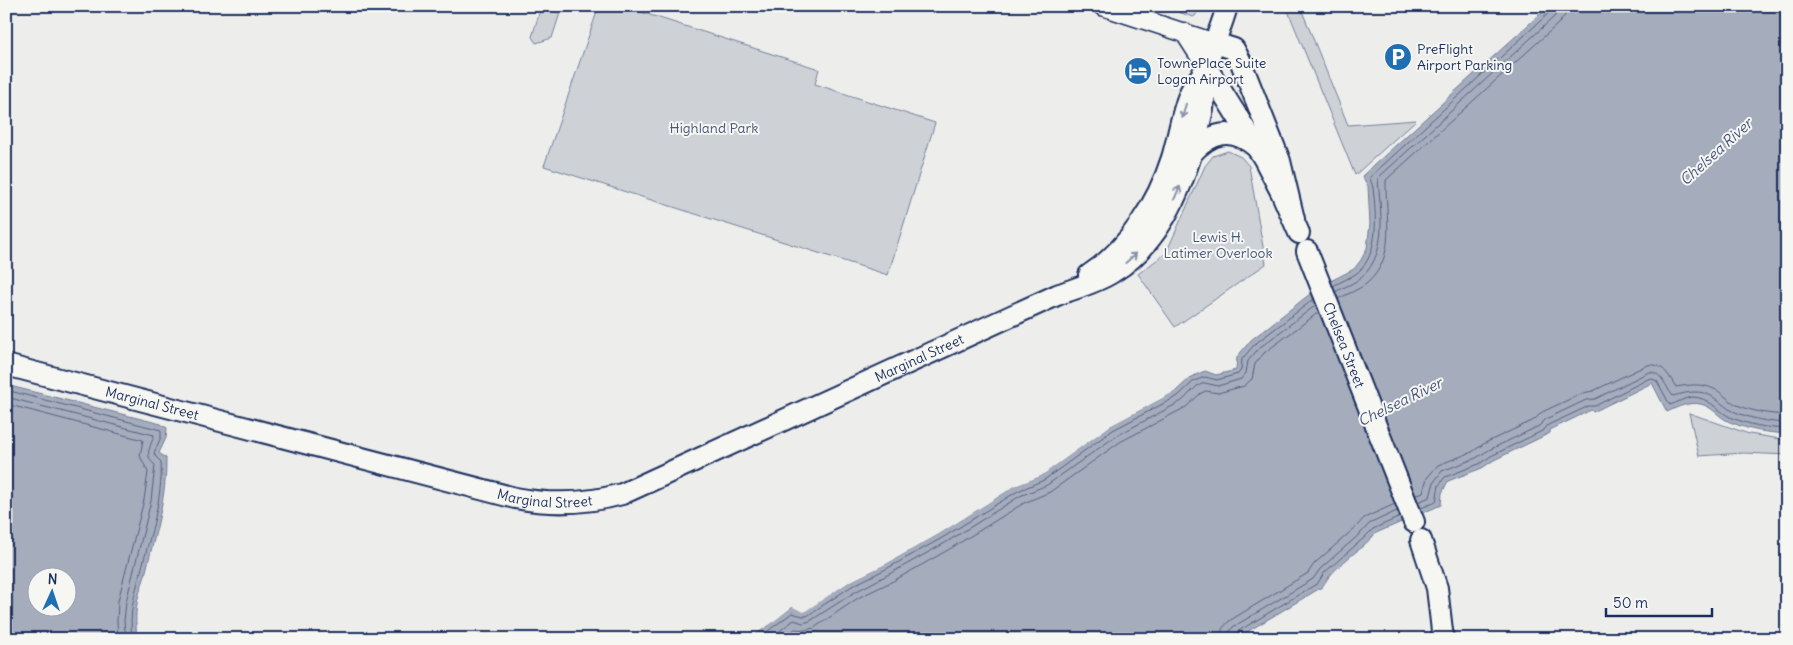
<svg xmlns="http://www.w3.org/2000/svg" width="1793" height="645" viewBox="0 0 1793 645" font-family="Delius,sans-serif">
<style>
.green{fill:#ced2d7;stroke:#74809a}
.water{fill:#a5acbc;stroke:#6e7a96;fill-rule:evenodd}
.pier{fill:#edeeec}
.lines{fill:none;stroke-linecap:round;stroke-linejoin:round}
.shore{stroke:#526184;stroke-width:1}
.tertiary-casing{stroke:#1b2f5e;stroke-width:21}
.secondary-casing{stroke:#1b2f5e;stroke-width:24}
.tertiary{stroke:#f6f6f2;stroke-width:18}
.secondary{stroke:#f6f6f2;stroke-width:20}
.oneway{stroke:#8892a8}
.labels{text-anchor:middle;stroke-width:4;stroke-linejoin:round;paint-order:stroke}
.poi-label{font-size:14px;fill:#1b2f5e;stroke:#f6f6f2;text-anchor:start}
.park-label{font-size:14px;fill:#48587c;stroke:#f6f6f2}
.street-label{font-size:14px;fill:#1b2f5e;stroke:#f6f6f2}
.water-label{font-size:15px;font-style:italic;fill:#44547a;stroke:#f6f6f2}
</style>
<rect width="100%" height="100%" fill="#edeeec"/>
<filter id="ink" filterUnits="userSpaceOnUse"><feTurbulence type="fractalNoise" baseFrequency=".02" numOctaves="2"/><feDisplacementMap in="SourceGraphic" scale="10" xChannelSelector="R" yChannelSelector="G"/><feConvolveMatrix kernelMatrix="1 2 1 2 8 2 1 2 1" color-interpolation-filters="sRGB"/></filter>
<g filter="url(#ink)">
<path class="green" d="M 599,6 L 622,6 L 819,69 L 815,84 L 935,123 L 888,275 L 544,166 Z
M 1161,6 L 1199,6 L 1196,15 L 1193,17 Z
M 1286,6 L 1300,6 L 1348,125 L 1416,120 L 1355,175 Z
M 541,7 L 560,13 L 552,38 L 536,43 L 532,37 Z
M 1228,151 L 1241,157 L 1249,166 L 1266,264 L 1175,327 L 1138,274 L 1166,253 L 1205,166 L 1213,156 Z
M 1689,413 L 1749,434 L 1787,440 L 1787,455 L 1744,453 L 1699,456 Z"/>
<path class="water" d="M 1549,6 L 1787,6 L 1787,434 C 1764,432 1752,431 1730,422 C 1724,420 1719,415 1714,411 C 1698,398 1684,404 1667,412 L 1652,383 L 1593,412 L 1591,410 L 1550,430 L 1550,433 L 1494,460 L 1482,468 L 1448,481 L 1442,493 L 1441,505 L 1376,533 C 1360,552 1335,564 1322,587 L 1235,639 L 748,639 L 772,623 L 792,607 L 804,611 L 849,582 L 886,564 L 939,534 L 1015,486 L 1041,476 L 1110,426 L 1176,391 L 1191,377 L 1205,371 L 1216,375 L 1236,370 L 1237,357 L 1251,340 L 1319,287 L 1354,269 L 1361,260 L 1367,248 L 1370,224 L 1368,186 L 1362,176 Z
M 6,385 L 161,424 L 167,428 L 166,438 L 159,453 L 166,458 C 167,496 155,534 146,571 C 144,582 138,593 137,604 C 135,616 136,627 137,639 L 6,639 ZM 38,578 L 68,578 L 68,608 L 38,608 Z"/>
<path class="pier" d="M 1173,390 L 1176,391 L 1110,426 L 1041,476 L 1015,486 L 939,534 L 886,564 L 849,582 L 804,612 L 792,607 L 772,623 L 748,639 L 745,639 L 791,605 L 804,609 L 848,580 L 885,561 L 938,531 L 1014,484 L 1040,474 L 1109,424 Z"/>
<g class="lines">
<path class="shore" d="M 1333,286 C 1340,282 1350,278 1357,273 C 1380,254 1376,214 1373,188 C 1372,183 1370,180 1370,177 L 1550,12 L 1552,6
M 1335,292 C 1344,287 1355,283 1362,277 C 1389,251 1380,210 1378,178 L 1554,17 L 1558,12 L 1558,6
M 1338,299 C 1347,294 1358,290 1366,284 C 1398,258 1385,215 1386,180 L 1560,22 L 1565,15 L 1566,6
M 6,390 L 161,430 L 161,437 L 154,453 L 156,457 L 161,462 C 163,498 150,536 141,571 C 134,598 129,609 132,639
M 6,397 L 154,435 C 151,447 143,455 155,465 L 151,501 L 126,602 L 124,621 L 126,639
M 6,404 L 143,440 L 140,456 L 148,472 L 144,500 L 118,601 L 117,621 L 118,639
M 1416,495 L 1423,492 L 1427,478 L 1438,465 L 1472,452 L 1485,443 L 1534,420 L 1542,412 L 1583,393 L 1593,391 L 1647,365 C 1664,363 1668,375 1676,387 C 1692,384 1707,383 1721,393 C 1726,397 1731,402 1737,405 C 1754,412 1769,414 1787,415
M 1418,502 L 1430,497 L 1434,482 L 1442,471 L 1476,458 L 1489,450 L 1539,426 L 1546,419 L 1586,400 L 1595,399 L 1649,372 C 1663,372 1665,387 1673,396 C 1688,392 1703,388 1717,400 C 1722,403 1727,409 1733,411 C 1751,419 1768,422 1787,423
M 1421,508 L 1436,502 L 1439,485 L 1445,477 L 1479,464 L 1491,456 L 1544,430 L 1548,425 L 1589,406 L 1595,406 L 1650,378 L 1657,381 L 1670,405 C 1677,403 1684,398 1692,397 C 1709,397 1716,410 1730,417 C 1749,425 1766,428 1787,429
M 757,639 L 792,613 L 803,616 L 807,616 L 852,586 L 888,568 L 942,538 L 1018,491 L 1044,480 L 1113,430 L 1178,396 L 1194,381 L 1205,377 L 1217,380 L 1238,374 L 1241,370 L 1242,359 L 1255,344 L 1314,299
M 769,639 L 794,620 L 803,623 L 810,621 L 855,592 L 891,573 L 945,543 L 1020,496 L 1047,485 L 1116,436 L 1182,401 L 1197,386 L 1205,383 L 1218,386 L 1241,379 L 1246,373 L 1248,361 L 1259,348 L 1316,305
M 782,639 L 795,629 L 805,630 L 814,628 L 858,598 L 895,580 L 948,550 L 1024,503 L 1050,492 L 1120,442 L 1186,407 L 1201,393 L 1206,391 L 1218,393 L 1244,386 L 1252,379 L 1255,364 L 1264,353 L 1319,312
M 1221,639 L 1222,629 L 1229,621 L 1308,573 L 1314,564 L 1356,527 L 1364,518 L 1395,504
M 1228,639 L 1229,632 L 1233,627 L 1313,579 L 1320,569 L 1361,533 L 1369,524 L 1397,511
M 1234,639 L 1237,632 L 1318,583 L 1324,573 L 1365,537 L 1373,529 L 1400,517"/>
<g class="tertiary-casing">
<path id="tertiary" d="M 1102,6 L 1215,43
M 1184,32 L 1207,68"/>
</g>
<g class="secondary-casing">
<g id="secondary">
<path d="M 1215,43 L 1234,49 L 1240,60 L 1280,161 L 1294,219"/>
<path d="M 1207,68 L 1264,159 L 1281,192 L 1299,233"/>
<path d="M 1191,154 C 1211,132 1232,126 1256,147"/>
<path id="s1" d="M 1307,251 L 1414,522"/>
<path d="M 1089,275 C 1129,249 1158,202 1172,158 C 1178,138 1181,115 1189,95 C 1192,86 1200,78 1205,70"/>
<path id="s2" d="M 6,365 L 515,498 C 552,505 586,504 622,494 L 1057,295 C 1076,288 1096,283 1113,272 C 1168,239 1190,168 1203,109 C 1205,96 1204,81 1207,68 C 1211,47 1222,27 1227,6"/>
<path d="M 1421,540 L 1437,588 L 1443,639"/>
</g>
</g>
<use href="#tertiary" class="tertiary"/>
<use href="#secondary" class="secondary"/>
</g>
<defs><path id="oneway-shaft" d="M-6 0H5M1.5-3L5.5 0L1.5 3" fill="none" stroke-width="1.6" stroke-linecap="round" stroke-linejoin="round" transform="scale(1.25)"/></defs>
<g class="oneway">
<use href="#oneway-shaft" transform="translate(1184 111) rotate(105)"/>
<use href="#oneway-shaft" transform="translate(1177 193) rotate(-66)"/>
<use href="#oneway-shaft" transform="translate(1131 258) rotate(-42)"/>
</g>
</g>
<defs>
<g id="parking-disc" transform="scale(1.4375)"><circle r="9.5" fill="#1f6fb2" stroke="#f6f6f2"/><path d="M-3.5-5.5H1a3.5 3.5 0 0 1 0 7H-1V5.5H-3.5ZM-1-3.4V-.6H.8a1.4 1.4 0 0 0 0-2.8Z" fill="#fff"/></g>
<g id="hotel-disc" transform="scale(1.4375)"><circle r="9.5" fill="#1f6fb2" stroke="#f6f6f2"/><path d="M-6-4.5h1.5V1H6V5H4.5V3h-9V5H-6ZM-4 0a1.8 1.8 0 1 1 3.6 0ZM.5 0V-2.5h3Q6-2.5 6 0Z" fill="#fff"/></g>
</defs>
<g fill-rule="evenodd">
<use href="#parking-disc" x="1398" y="57"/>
<use href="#hotel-disc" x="1138" y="71"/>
</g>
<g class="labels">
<g class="poi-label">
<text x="1417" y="54">PreFlight<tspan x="1417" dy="16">Airport Parking</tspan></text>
<text x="1157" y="68">TownePlace Suite<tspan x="1157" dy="16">Logan Airport</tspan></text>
</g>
<g class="park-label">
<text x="714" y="133">Highland Park</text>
<text x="1218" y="242">Lewis H.<tspan x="1218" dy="16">Latimer Overlook</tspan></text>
</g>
<g class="street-label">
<text dy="5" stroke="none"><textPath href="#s1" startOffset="101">Chelsea Street</textPath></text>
<text dy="5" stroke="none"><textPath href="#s2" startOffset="961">Marginal Street</textPath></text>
<text dy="5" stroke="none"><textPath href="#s2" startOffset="151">Marginal Street</textPath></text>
<text dy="5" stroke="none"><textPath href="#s2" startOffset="556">Marginal Street</textPath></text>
</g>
<g class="water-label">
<text transform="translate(1716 152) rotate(-42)" y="5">Chelsea River</text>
<text transform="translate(1400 402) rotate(-26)" y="5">Chelsea River</text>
</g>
</g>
<rect width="1793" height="645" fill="none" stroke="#f6f6f2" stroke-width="25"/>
<rect x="12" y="12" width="1768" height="620" fill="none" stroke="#1b2f5e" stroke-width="2" filter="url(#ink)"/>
<g transform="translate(52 592) rotate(3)"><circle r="24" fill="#f6f6f2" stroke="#9ea6b7"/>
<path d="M0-4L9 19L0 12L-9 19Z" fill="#1f6fb2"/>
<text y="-8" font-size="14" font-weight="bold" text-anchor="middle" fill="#1b2f5e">N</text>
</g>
<path d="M1606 608v8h106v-8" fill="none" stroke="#1b2f5e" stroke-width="2.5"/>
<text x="1613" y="608" font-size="15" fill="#1b2f5e" stroke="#f6f6f2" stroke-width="4" paint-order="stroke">50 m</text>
</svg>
